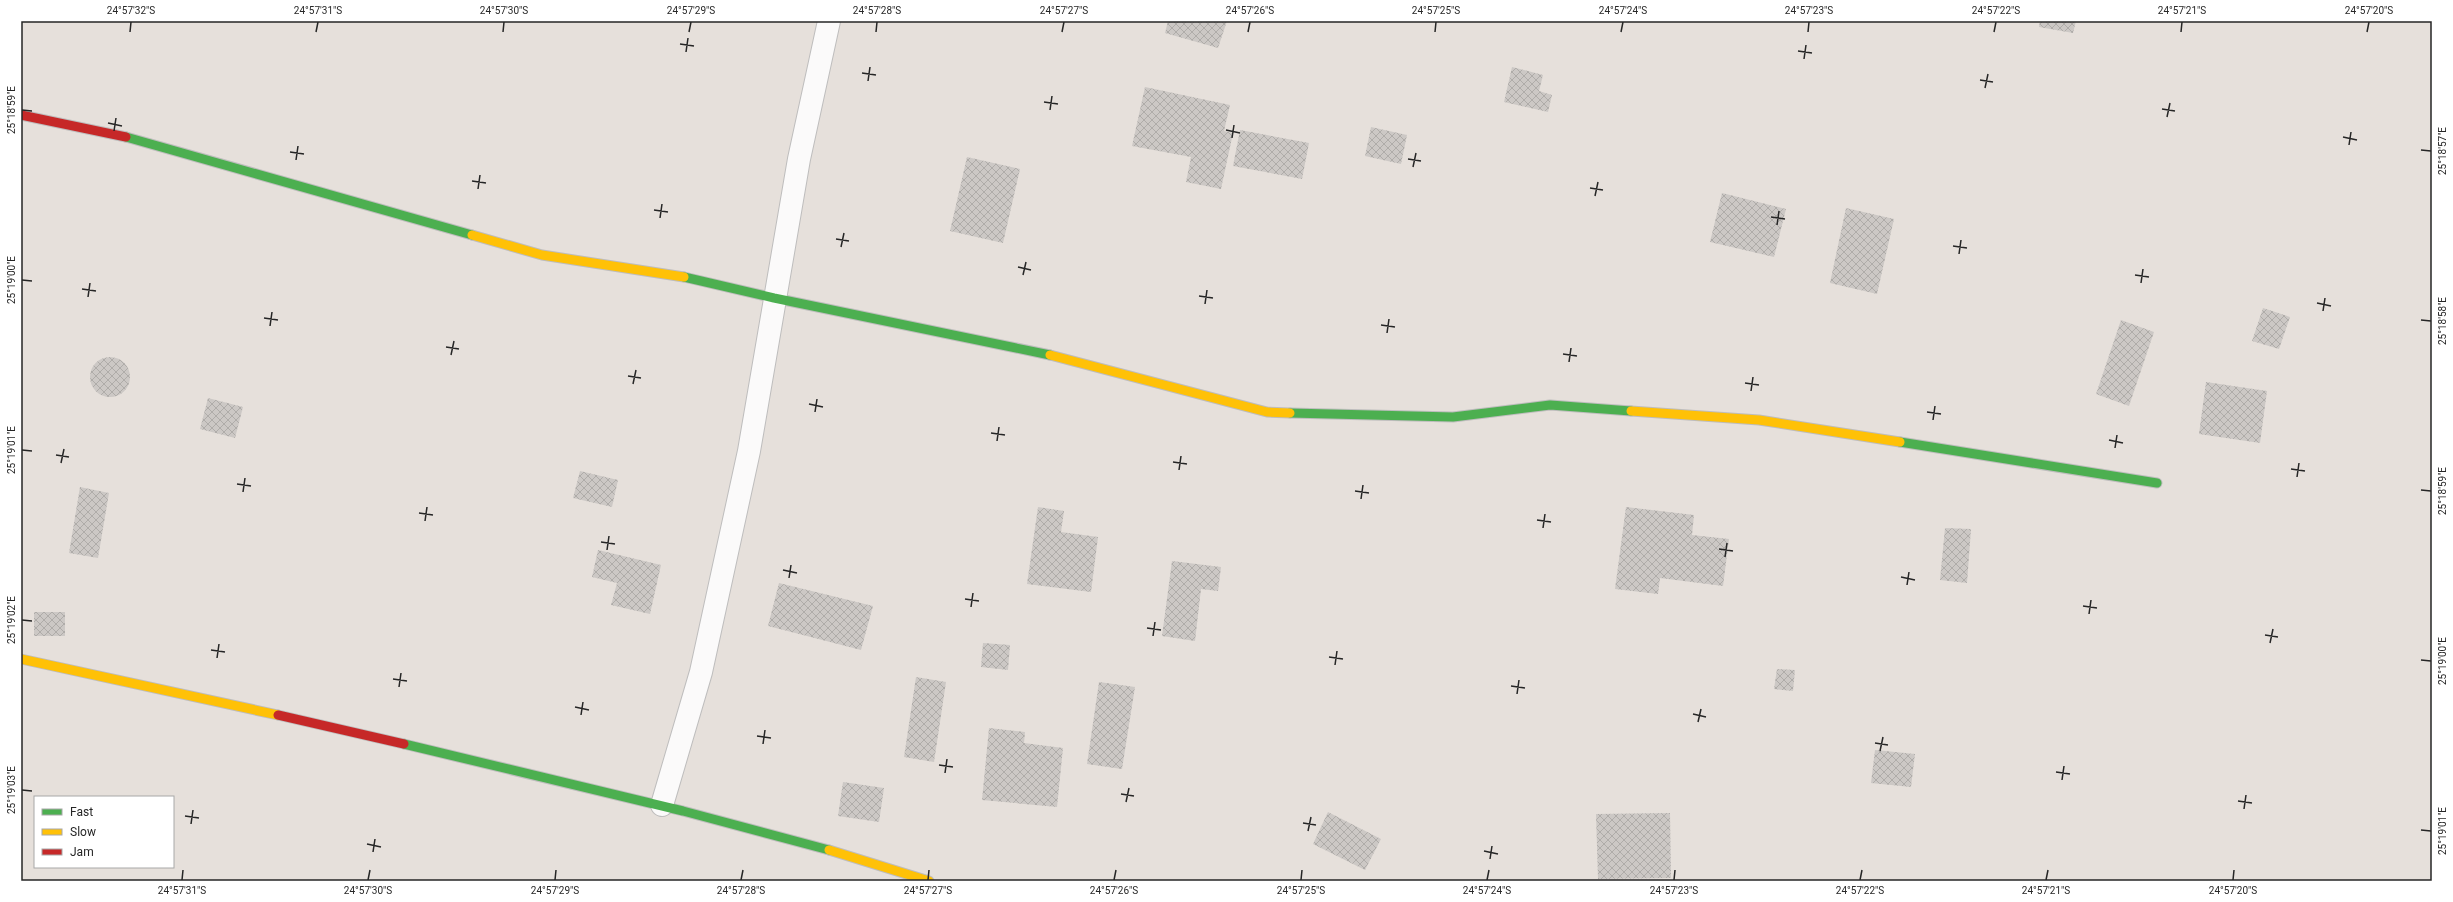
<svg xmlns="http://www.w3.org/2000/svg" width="2453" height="902" viewBox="0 0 2453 902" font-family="Roboto,sans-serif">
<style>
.building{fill:url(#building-cross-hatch)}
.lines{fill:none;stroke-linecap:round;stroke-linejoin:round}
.street-casing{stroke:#bebdbd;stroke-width:24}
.fast-casing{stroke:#bebdbd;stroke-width:11}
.slow-casing{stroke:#bebdbd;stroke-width:11}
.jam-casing{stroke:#bebdbd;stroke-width:11}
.street{stroke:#fbfafa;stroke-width:22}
.fast{stroke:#4caf50;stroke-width:9}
.slow{stroke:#ffc107;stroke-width:9}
.jam{stroke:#c62828;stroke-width:9}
.ticks{fill:none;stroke:#262626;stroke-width:1.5}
.neatline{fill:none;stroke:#262626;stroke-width:1.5}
.ticks-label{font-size:10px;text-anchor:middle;fill:#262626}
</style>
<defs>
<pattern id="building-cross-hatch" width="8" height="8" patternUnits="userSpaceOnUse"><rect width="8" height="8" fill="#ccc8c5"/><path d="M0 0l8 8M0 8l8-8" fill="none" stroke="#afaca9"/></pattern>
</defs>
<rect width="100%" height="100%" fill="#e6e0db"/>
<path class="building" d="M 1168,21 L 1227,21 L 1218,48 L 1165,33 Z
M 2040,21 L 2076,21 L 2073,33 L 2039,27 Z
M 1512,67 L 1543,75 L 1539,91 L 1552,95 L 1548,112 L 1504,102 Z
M 1145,87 L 1230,105 L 1224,131 L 1233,133 L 1221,189 L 1186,182 L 1191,157 L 1132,146 Z
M 1371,127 L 1407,135 L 1401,164 L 1365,156 Z
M 1240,130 L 1309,143 L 1302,179 L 1233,166 Z
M 967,157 L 1020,169 L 1003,243 L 950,231 Z
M 1722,193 L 1786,209 L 1774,257 L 1710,242 Z
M 1846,208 L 1894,219 L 1877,294 L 1830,283 Z
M 2263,308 L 2290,317 L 2279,349 L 2252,341 Z
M 2121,320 L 2154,332 L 2129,406 L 2096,394 Z
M90 377a20 20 0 1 1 40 0a20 20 0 1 1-40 0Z
M 2206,382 L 2267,391 L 2260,443 L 2199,434 Z
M 208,398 L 243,407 L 235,438 L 200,429 Z
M 580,471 L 618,480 L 612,507 L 573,498 Z
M 80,487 L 109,493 L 98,558 L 69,553 Z
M 1038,507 L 1064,511 L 1061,532 L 1098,537 L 1091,592 L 1027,584 Z
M 1626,507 L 1694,515 L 1692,535 L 1729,539 L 1723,586 L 1660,578 L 1658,594 L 1615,589 Z
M 1945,528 L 1971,529 L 1967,583 L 1940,580 Z
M 598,550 L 661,565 L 650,614 L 611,605 L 617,583 L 592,577 Z
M 1172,561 L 1221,567 L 1218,591 L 1201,589 L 1195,641 L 1162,636 Z
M 779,583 L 873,606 L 861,650 L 768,626 Z
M 34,612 L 65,612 L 65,636 L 34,636 Z
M 983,643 L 1010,645 L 1008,670 L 981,667 Z
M 1777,669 L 1795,670 L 1793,691 L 1774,689 Z
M 916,677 L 946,682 L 934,762 L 904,757 Z
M 1099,682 L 1135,687 L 1122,769 L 1087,764 Z
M 989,728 L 1025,732 L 1024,743 L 1063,748 L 1057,807 L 982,800 Z
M 1875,750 L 1915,754 L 1911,787 L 1871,783 Z
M 843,782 L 884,788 L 879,822 L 838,816 Z
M 1328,812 L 1381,839 L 1365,870 L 1313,844 Z
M 1670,813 L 1671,878 L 1598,879 L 1596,814 Z"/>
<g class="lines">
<g class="street-casing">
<path id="street" d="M 662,805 L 701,672 L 749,451 L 799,159 L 829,21"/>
</g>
<g class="fast-casing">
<path id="fast" d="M 126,137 L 472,235
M 684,277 L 774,298 L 1050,355
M 1290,413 L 1453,417 L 1550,405 L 1631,411
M 1900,442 L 2157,483
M 404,744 L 683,811 L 829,850"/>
</g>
<g class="slow-casing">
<path id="slow" d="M 472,235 L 542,255 L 684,277
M 1050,355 L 1267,412 L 1290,413
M 1631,411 L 1759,420 L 1900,442
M 21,659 L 278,715
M 829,850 L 929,881"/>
</g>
<g class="jam-casing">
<path id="jam" d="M 21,115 L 126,137
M 278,715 L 404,744"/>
</g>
<use href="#street" class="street"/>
<use href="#fast" class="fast"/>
<use href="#slow" class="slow"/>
<use href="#jam" class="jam"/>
</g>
<path class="ticks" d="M 130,32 L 131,22M 316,32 L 318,22M 503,32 L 504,22M 689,32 L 691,22M 876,32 L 877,22M 1062,32 L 1064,22M 1248,32 L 1250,22M 1435,32 L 1436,22M 1621,32 L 1623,22M 1808,32 L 1809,22M 1994,32 L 1996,22M 2181,32 L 2182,22M 2367,32 L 2369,22M 680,44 L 694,46M 1798,51 L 1812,53M 686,52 L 688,38M 1804,59 L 1806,45M 862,73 L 876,75M 1980,80 L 1993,82M 868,81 L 870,67M 1985,88 L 1988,74M 1044,102 L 1058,104M 2162,109 L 2175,111M 22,110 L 32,111M 1050,110 L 1052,96M 2167,117 L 2170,103M 108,123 L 122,126M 1226,130 L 1240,133M 114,131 L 116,118M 2343,137 L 2357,140M 1232,138 L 1234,125M 2349,145 L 2351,132M 2421,150 L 2431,151M 290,152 L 304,154M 1408,159 L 1421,161M 296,160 L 298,146M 1413,167 L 1416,153M 472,181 L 486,183M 1590,188 L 1603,190M 478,189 L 480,175M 1595,196 L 1598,182M 654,210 L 668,212M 1771,217 L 1785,219M 660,218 L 662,204M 1777,225 L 1779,211M 836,239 L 849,241M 1953,246 L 1967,248M 841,247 L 844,233M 1959,254 L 1961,240M 1018,267 L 1031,270M 1023,275 L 1026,262M 2135,275 L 2149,277M 22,280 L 32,281M 2141,283 L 2143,269M 82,289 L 96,291M 1199,296 L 1213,298M 88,297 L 90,283M 2317,303 L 2331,306M 1205,304 L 1207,290M 2323,311 L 2325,298M 264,318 L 278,320M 2421,320 L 2431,321M 1381,325 L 1395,327M 270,326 L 272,312M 1387,333 L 1389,319M 446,347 L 459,349M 1563,354 L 1577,356M 451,355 L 454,341M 1569,362 L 1571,348M 628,376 L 641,378M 1745,383 L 1759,385M 633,384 L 636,370M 1751,391 L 1753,377M 809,404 L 823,407M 815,412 L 817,399M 1927,412 L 1941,414M 1933,420 L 1935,406M 991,433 L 1005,435M 2109,440 L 2123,443M 997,441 L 999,427M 2115,448 L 2117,435M 22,450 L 32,451M 56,455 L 69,457M 1173,462 L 1187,464M 61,463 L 64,449M 2291,469 L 2305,471M 1179,470 L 1181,456M 2297,477 L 2299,463M 237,484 L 251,486M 2421,490 L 2431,491M 1355,491 L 1369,493M 243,492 L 245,478M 1361,499 L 1363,485M 419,513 L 433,515M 1537,520 L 1551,522M 425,521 L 427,507M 1543,528 L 1545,514M 601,542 L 615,544M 1719,549 L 1733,551M 607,550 L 609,536M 1725,557 L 1727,543M 783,570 L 797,573M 1901,577 L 1915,580M 789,578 L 791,565M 1907,585 L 1909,572M 965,599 L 979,601M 2083,606 L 2097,608M 971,607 L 973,593M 2089,614 L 2091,600M 22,620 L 32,621M 1147,628 L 1161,630M 2265,635 L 2278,637M 1153,636 L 1155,622M 2270,643 L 2273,629M 211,650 L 225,652M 1329,657 L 1343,659M 217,658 L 219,644M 2421,660 L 2431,661M 1335,665 L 1337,651M 393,679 L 407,681M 1511,686 L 1525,688M 399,687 L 401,673M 1517,694 L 1519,680M 575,707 L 589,710M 1693,714 L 1706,717M 581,715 L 583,702M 1698,722 L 1701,709M 757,736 L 771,738M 1875,743 L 1888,745M 763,744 L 765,730M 1880,751 L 1883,737M 939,765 L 953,767M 2056,772 L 2070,774M 945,773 L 947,759M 2062,780 L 2064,766M 22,790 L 32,791M 1121,794 L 1134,796M 2238,801 L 2252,803M 1126,802 L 1129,788M 2244,809 L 2246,795M 185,816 L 199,818M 1303,823 L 1316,825M 191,824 L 193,810M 2421,830 L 2431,831M 1308,831 L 1311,817M 367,844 L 381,847M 1484,851 L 1498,854M 373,852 L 375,839M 1490,859 L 1492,846M 182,880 L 183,870M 368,880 L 370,870M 555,880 L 556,870M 741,880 L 743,870M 928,880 L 929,870M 1114,880 L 1116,870M 1301,880 L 1302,870M 1487,880 L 1489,870M 1674,880 L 1675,870M 1860,880 L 1862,870M 2046,880 L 2048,870M 2233,880 L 2234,870"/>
<rect width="2453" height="902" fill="none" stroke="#ffffff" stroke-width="44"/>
<rect x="34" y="796" width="140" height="72" fill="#ffffff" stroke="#a8a8a8"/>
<rect x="42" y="809" width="20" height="6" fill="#4caf50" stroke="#a8a8a8"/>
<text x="70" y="816" font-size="12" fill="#262626">Fast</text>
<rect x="42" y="829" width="20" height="6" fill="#ffc107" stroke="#a8a8a8"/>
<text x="70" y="836" font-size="12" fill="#262626">Slow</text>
<rect x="42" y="849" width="20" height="6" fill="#c62828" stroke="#a8a8a8"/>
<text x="70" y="856" font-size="12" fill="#262626">Jam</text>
<rect x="22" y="22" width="2409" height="858" class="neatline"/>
<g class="ticks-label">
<text x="131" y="14">24°57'32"S</text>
<text x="318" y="14">24°57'31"S</text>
<text x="504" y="14">24°57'30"S</text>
<text x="691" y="14">24°57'29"S</text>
<text x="877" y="14">24°57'28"S</text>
<text x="1064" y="14">24°57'27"S</text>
<text x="1250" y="14">24°57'26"S</text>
<text x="1436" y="14">24°57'25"S</text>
<text x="1623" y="14">24°57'24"S</text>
<text x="1809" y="14">24°57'23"S</text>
<text x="1996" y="14">24°57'22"S</text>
<text x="2182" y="14">24°57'21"S</text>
<text x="2369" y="14">24°57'20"S</text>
<text transform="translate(11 110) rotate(-90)" y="4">25°18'59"E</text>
<text transform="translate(2442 151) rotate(-90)" y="4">25°18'57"E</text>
<text transform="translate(11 280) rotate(-90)" y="4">25°19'00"E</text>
<text transform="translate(2442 321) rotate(-90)" y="4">25°18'58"E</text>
<text transform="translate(11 450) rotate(-90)" y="4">25°19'01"E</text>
<text transform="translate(2442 491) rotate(-90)" y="4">25°18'59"E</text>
<text transform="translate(11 620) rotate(-90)" y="4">25°19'02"E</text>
<text transform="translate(2442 661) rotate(-90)" y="4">25°19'00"E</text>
<text transform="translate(11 790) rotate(-90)" y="4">25°19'03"E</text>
<text transform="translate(2442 831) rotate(-90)" y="4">25°19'01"E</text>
<text x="182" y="894">24°57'31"S</text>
<text x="368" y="894">24°57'30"S</text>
<text x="555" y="894">24°57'29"S</text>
<text x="741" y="894">24°57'28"S</text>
<text x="928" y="894">24°57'27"S</text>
<text x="1114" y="894">24°57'26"S</text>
<text x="1301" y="894">24°57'25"S</text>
<text x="1487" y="894">24°57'24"S</text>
<text x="1674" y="894">24°57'23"S</text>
<text x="1860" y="894">24°57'22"S</text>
<text x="2046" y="894">24°57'21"S</text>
<text x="2233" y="894">24°57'20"S</text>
</g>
</svg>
